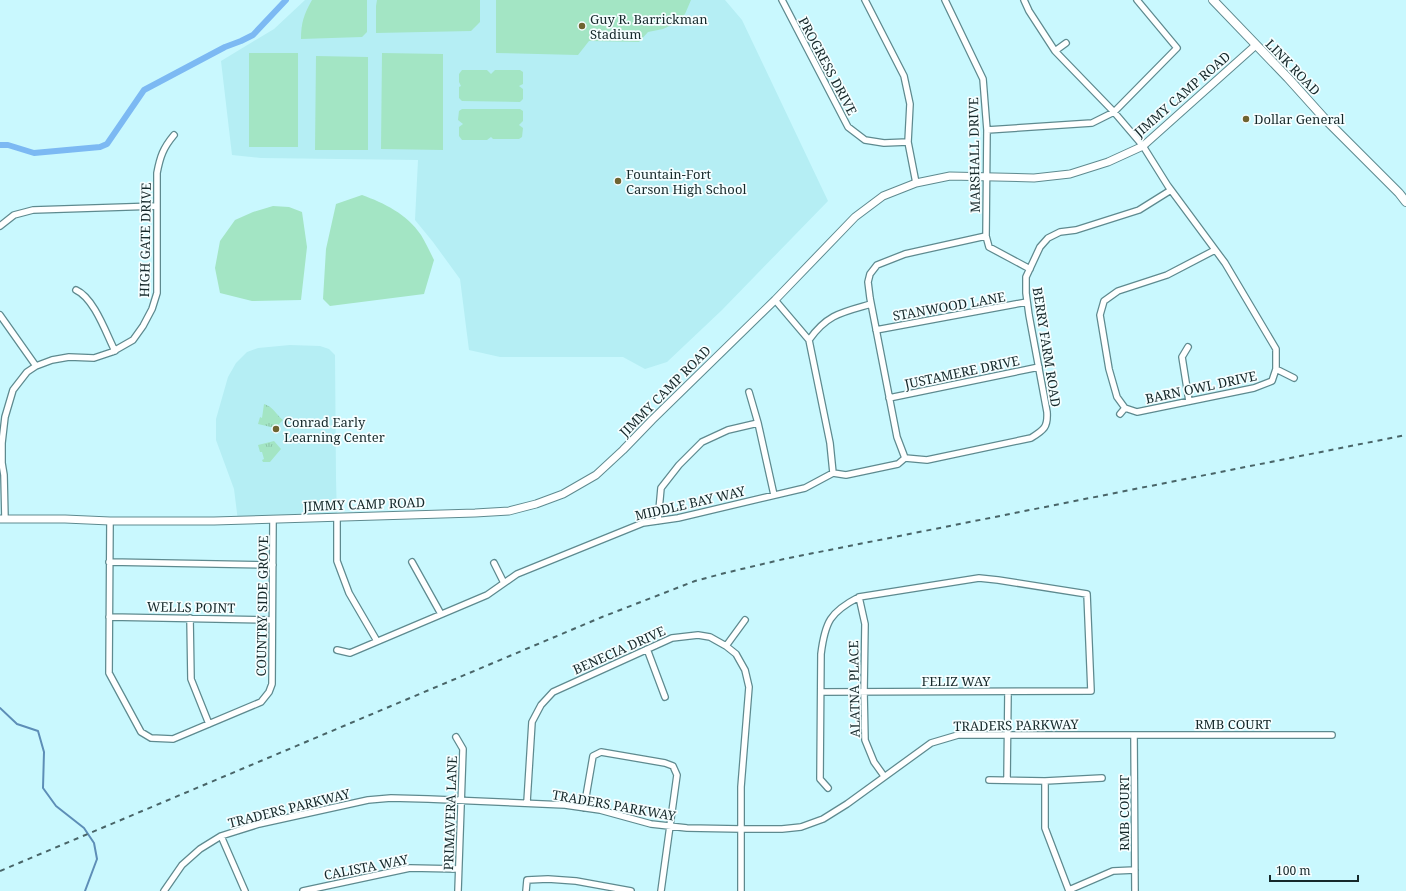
<svg xmlns="http://www.w3.org/2000/svg" width="1406" height="891" viewBox="0 0 1406 891" font-family="'Noto Serif',serif">
<style>
.built{fill:#b5eef4}
.grass{fill:#a3e5c4}
.park{fill:url(#park-tufts)}
.lines{fill:none;stroke-linecap:round;stroke-linejoin:round}
.stream{stroke:#5d8eb7;stroke-width:2}
.canal{stroke:#7cb9f3;stroke-width:6}
.minor-casing{stroke:#5e8a8f;stroke-width:8}
.tertiary-casing{stroke:#5e8a8f;stroke-width:9}
.secondary-casing{stroke:#5e8a8f;stroke-width:10}
.minor{stroke:#fff;stroke-width:5.5}
.tertiary{stroke:#fff;stroke-width:7}
.secondary{stroke:#fff;stroke-width:8}
.rail{stroke:#496568;stroke-width:2;stroke-dasharray:5 5;stroke-linecap:butt}
.poi-dot{fill:#6f6431;stroke:#f5feff;stroke-width:1.5}
.labels{text-anchor:middle;stroke-width:3.5;stroke-linejoin:round;paint-order:stroke}
.poi-label{font-size:13px;fill:#15282a;stroke:#f5feff;text-anchor:start}
.street-label{font-size:13px;fill:#15282a;stroke:#f5feff}
</style>
<defs>
<pattern id="park-tufts" width="24" height="20" patternUnits="userSpaceOnUse"><rect width="24" height="20" fill="#a3e5c4"/><path d="M3 7l-1-3M5 7V3M7 7l1-3M15 17l-1-3M17 17v-4M19 17l1-3" fill="none" stroke="#8bc4a9"/></pattern>
</defs>
<rect width="100%" height="100%" fill="#c9f8fe"/>
<path class="built" d="M 305,0 L 725,0 L 742,20 L 828,201 L 722,310 L 667,362 L 645,369 L 623,357 L 500,357 L 469,350 L 460,279 L 433,242 L 415,220 L 418,160 L 261,158 L 232,155 L 221,61 L 274,29 Z
M 290,345 L 320,346 L 329,349 L 335,355 L 336,479 L 337,517 L 238,521 L 234,489 L 216,440 L 216,419 L 228,377 L 236,363 L 247,352 L 258,348 Z"/>
<path class="grass" d="M 312,0 L 367,0 L 367,32 L 362,37 L 301,39 C 301,23 304,14 312,0 Z
M 377,0 L 480,0 L 480,22 L 471,31 L 376,33 L 376,6 Z
M 496,0 L 691,0 L 685,14 L 674,24 L 663,29 L 648,32 L 639,42 L 589,41 L 578,55 L 496,53 Z
M 249,53 L 298,53 L 298,147 L 249,147 Z
M 382,53 L 443,54 L 443,150 L 381,149 Z
M 316,56 L 368,57 L 368,150 L 315,150 Z
M 462,70 L 487,70 L 491,74 L 495,70 L 520,70 L 523,72 L 523,84 L 519,86 L 523,89 L 523,99 L 520,102 L 462,101 L 459,98 L 459,87 L 461,86 L 459,82 L 459,74 Z
M 462,109 L 520,109 L 523,111 L 523,121 L 519,125 L 523,128 L 522,137 L 519,139 L 493,139 L 491,137 L 487,140 L 462,140 L 459,136 L 459,127 L 463,124 L 458,120 L 459,111 Z
M 362,195 C 384,203 407,214 421,235 C 426,243 430,252 434,260 L 424,294 L 330,306 L 323,299 L 326,249 L 336,204 Z
M 273,206 L 289,207 L 302,212 L 307,247 L 301,300 L 252,301 L 220,293 L 215,268 L 220,241 L 235,220 L 253,212 Z"/>
<path class="park" d="M 264,404 C 275,408 275,414 283,420 L 275,428 L 258,424 L 260,417 L 262,418 Z
M 274,441 L 281,449 L 270,462 L 263,462 L 262,460 L 264,459 L 262,452 L 260,452 L 258,445 Z"/>
<g class="lines">
<path class="stream" d="M 0,708 L 17,724 L 38,731 L 44,752 L 43,788 L 56,806 L 84,828 L 94,843 L 97,859 L 85,891"/>
<path class="canal" d="M 0,145 L 8,145 L 34,153 L 100,147 L 107,144 L 144,90 L 225,47 L 241,41 L 253,35 L 286,0"/>
<g class="minor-casing">
<path id="minor" d="M 782,0 L 848,127 L 865,140 L 884,143 L 908,142
M 865,0 L 904,76 L 910,104 L 908,142 L 916,183
M 945,0 L 983,79 L 987,130 L 986,236 L 989,247 L 1030,269
M 1024,0 L 1029,11 L 1055,51 L 1114,112 L 1143,146 L 1168,186 L 1171,190 L 1225,263 L 1276,349 L 1276,369 L 1272,381 L 1254,388 L 1137,412 L 1125,408 L 1117,397 L 1109,369 L 1100,315 L 1104,301 L 1118,291 L 1167,275 L 1215,250
M 1055,51 L 1066,43
M 987,130 L 1092,123 L 1114,112 L 1177,48 L 1137,0
M 0,226 L 14,215 L 33,210 L 157,206
M 986,236 L 905,254 L 877,265 L 870,274 L 868,282 L 870,298 L 897,437 L 905,458 L 927,460 L 1031,438 C 1044,430 1048,427 1047,412 L 1029,315 L 1026,293 L 1026,277 L 1040,247 L 1048,238 L 1060,232 L 1076,230 L 1139,210 L 1171,190
M 76,290 C 94,298 106,333 115,351
M 0,315 L 36,366
M 876,330 L 1027,302
M 809,340 C 827,314 843,312 871,304
M 1188,347 L 1182,357 L 1189,401
M 1276,369 L 1294,378
M 749,392 L 758,423 L 774,495
M 889,398 L 1039,367
M 1120,414 L 1125,408
M 833,473 L 846,475 L 898,464 L 905,458
M 337,517 L 337,561 L 349,593 L 377,641
M 5,519 L 4,475 L 2,463 L 2,443 L 5,417 L 13,390 L 27,372 L 36,366 L 52,360 L 69,357 L 94,358 L 112,352 L 133,340 L 143,326 L 152,309 L 157,293 L 157,173 C 160,157 163,148 174,135
M 110,521 L 109,673 L 141,732 L 151,738 L 173,739 L 261,702 L 269,692 L 272,684 L 273,519
M 658,521 L 661,488 L 679,465 L 702,442 L 728,430 L 758,423
M 109,562 L 273,565
M 412,562 L 441,614
M 494,563 L 504,583
M 859,597 L 865,624 L 864,692 L 865,740 L 874,762 L 884,776
M 109,617 L 272,620
M 190,618 L 191,679 L 209,724
M 726,646 L 745,620
M 647,649 L 665,697
M 337,650 L 350,653 L 487,595 L 517,574 L 643,523 L 678,518 L 805,488 L 833,473 L 830,443 L 809,340 L 775,300
M 821,692 L 1091,691 L 1087,594 L 998,580 L 979,578 L 859,597 C 830,612 825,622 821,654 L 820,779 L 828,788
M 1134,735 L 1135,891
M 456,737 L 463,749 L 458,891
M 989,780 L 1045,781 L 1102,778
M 1007,780 L 1008,692
M 1045,781 L 1045,828 L 1069,891
M 527,802 L 532,722 L 541,705 L 553,692 L 672,638 L 698,635 L 710,637 L 726,646 L 736,654 L 745,670 L 749,687 L 741,787 L 741,891
M 584,808 L 593,756 L 601,752 L 665,763 L 673,766 L 677,775 L 661,891
M 221,836 L 245,891
M 1069,890 L 1113,871 L 1135,870
M 164,891 L 182,865 L 200,849 L 221,836 L 259,824 L 368,800 L 391,798 L 428,799 L 565,805 L 600,810 L 651,824 L 687,828 L 741,829 L 782,829 L 801,827 L 823,819 L 847,804 L 931,743 L 958,735 L 1332,735
M 303,891 L 410,868 L 458,869
M 526,891 L 527,880 L 548,879 L 576,881 L 631,891"/>
</g>
<g class="tertiary-casing">
<path id="tertiary" d="M 0,519 L 65,519 L 110,521 L 214,521 L 475,513 L 509,511 L 536,504 L 563,494 L 596,475 L 623,450 L 652,420 L 775,300 L 855,217 L 883,196 L 916,183 L 950,176 L 1034,178 L 1070,174 L 1108,162 L 1143,146 L 1256,45"/>
</g>
<g class="secondary-casing">
<path id="secondary" d="M 1213,0 L 1288,78 L 1324,118 L 1399,193 L 1406,202"/>
</g>
<use href="#minor" class="minor"/>
<use href="#tertiary" class="tertiary"/>
<use href="#secondary" class="secondary"/>
<path class="rail" d="M 0,871 L 602,617 L 695,581 L 725,573 L 784,559 L 1406,435"/>
</g>
<g class="poi-dot">
<circle cx="582" cy="26" r="4"/>
<circle cx="1246" cy="119" r="4"/>
<circle cx="618" cy="181" r="4"/>
<circle cx="276" cy="429" r="4"/>
</g>
<g class="labels">
<g class="poi-label">
<text x="590" y="24">Guy R. Barrickman<tspan x="590" dy="15">Stadium</tspan></text>
<text x="1254" y="124">Dollar General</text>
<text x="626" y="179">Fountain-Fort<tspan x="626" dy="15">Carson High School</tspan></text>
<text x="284" y="427">Conrad Early<tspan x="284" dy="15">Learning Center</tspan></text>
</g>
<g class="street-label">
<text transform="translate(828 66) rotate(62)" y="5">PROGRESS DRIVE</text>
<text transform="translate(1293 67) rotate(46)" y="5">LINK ROAD</text>
<text transform="translate(1182 94) rotate(-41)" y="5">JIMMY CAMP ROAD</text>
<text transform="translate(974 155) rotate(-91)" y="5">MARSHALL DRIVE</text>
<text transform="translate(145 240) rotate(-89)" y="5">HIGH GATE DRIVE</text>
<text transform="translate(949 306) rotate(-10)" y="5">STANWOOD LANE</text>
<text transform="translate(1047 347) rotate(81)" y="5">BERRY FARM ROAD</text>
<text transform="translate(962 372) rotate(-12)" y="5">JUSTAMERE DRIVE</text>
<text transform="translate(1201 387) rotate(-12)" y="5">BARN OWL DRIVE</text>
<text transform="translate(665 391) rotate(-45)" y="5">JIMMY CAMP ROAD</text>
<text transform="translate(690 503) rotate(-13)" y="5">MIDDLE BAY WAY</text>
<text transform="translate(364 504) rotate(-2)" y="5">JIMMY CAMP ROAD</text>
<text transform="translate(262 606) rotate(-89)" y="5">COUNTRY SIDE GROVE</text>
<text transform="translate(191 607) rotate(1)" y="5">WELLS POINT</text>
<text transform="translate(619 650) rotate(-24)" y="5">BENECIA DRIVE</text>
<text x="956" y="686">FELIZ WAY</text>
<text transform="translate(854 689) rotate(-91)" y="5">ALATNA PLACE</text>
<text x="1233" y="729">RMB COURT</text>
<text transform="translate(1016 725) rotate(-1)" y="5">TRADERS PARKWAY</text>
<text transform="translate(614 805) rotate(10)" y="5">TRADERS PARKWAY</text>
<text transform="translate(289 808) rotate(-14)" y="5">TRADERS PARKWAY</text>
<text transform="translate(450 813) rotate(-88)" y="5">PRIMAVERA LANE</text>
<text transform="translate(1124 813) rotate(-90)" y="5">RMB COURT</text>
<text transform="translate(366 867) rotate(-11)" y="5">CALISTA WAY</text>
</g>
</g>
<path d="M1270 875v6h88v-6" fill="none" stroke="#15282a" stroke-width="2"/>
<text x="1276" y="875" font-size="12" fill="#15282a" stroke="#f5feff" stroke-width="3" paint-order="stroke">100 m</text>
</svg>
